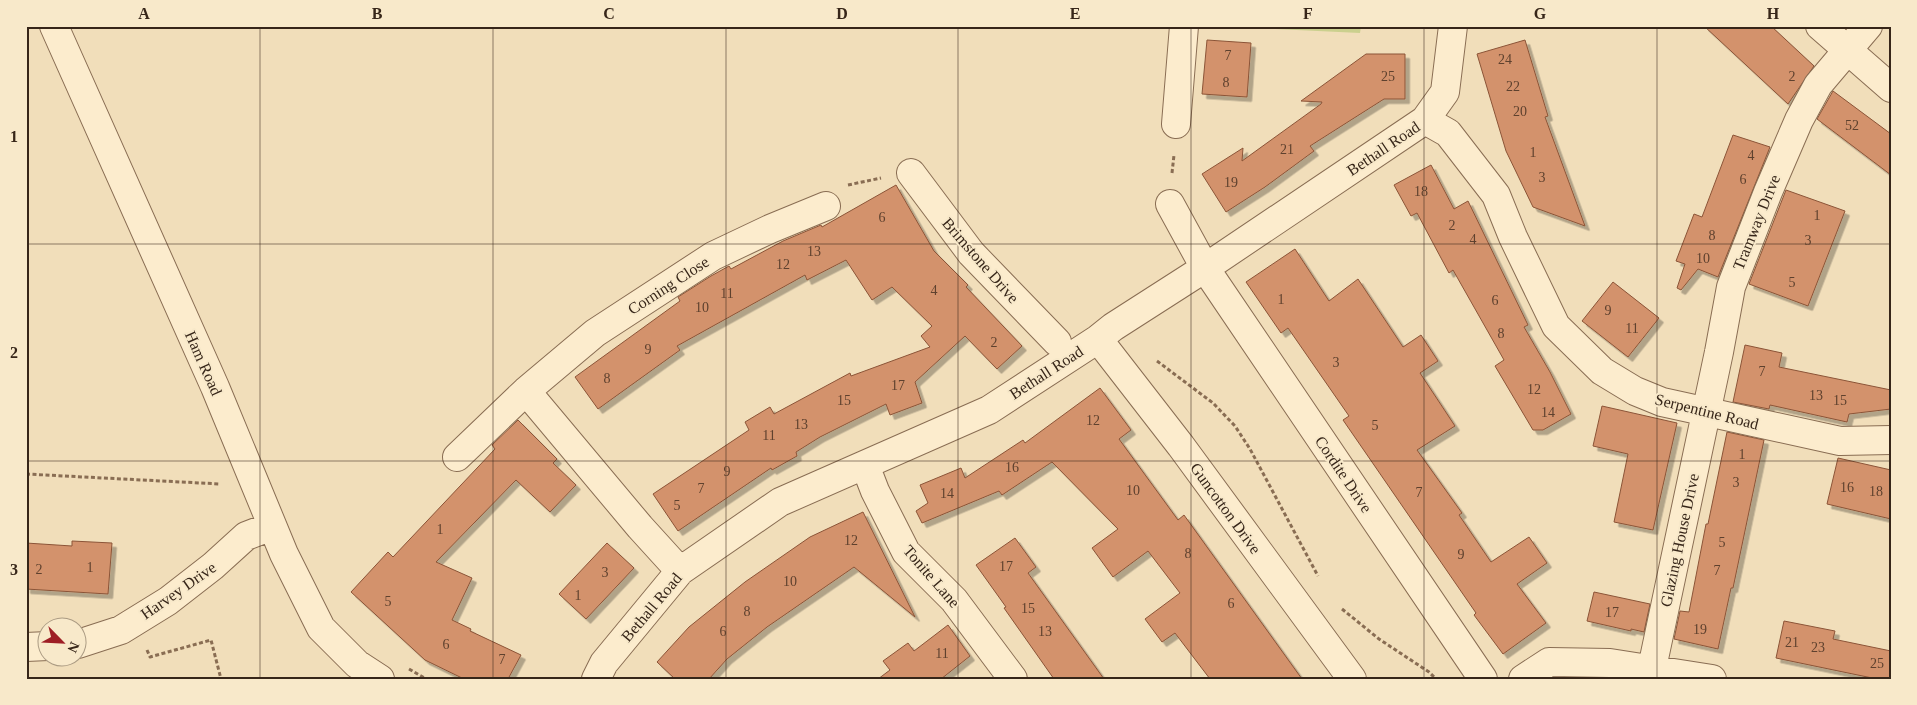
<svg xmlns="http://www.w3.org/2000/svg" width="1917" height="705" viewBox="0 0 1917 705" font-family="'Times New Roman',serif">
<style>
.green{fill:#cbd08e}
.building{fill:#d3926c;stroke:#8b5437;filter:url(#shadow)}
.lines{fill:none;stroke-linecap:round;stroke-linejoin:round}
.street-casing{stroke:#896d53;stroke-width:30}
.path{stroke:#896d53;stroke-width:3;stroke-dasharray:4 2.5;stroke-linecap:butt}
.street{stroke:#fceccd;stroke-width:28}
.grid{fill:none;stroke:#372619;stroke-width:1;stroke-opacity:0.55}
.labels{text-anchor:middle;stroke-width:4;stroke-linejoin:round;paint-order:stroke}
.number-label{font-size:14px;fill:#5e412e}
.street-label{font-size:16px;fill:#372619;stroke:#f8e9ca}
.neatline{fill:none;stroke:#372619;stroke-width:2}
.grid-label{font-size:16px;text-anchor:middle;font-weight:bold;fill:#372619}
</style>
<defs>
<filter id="shadow"><feDropShadow dx="4.5" dy="4.5" stdDeviation="0" flood-color="#0004"/></filter>
</defs>
<rect width="100%" height="100%" fill="#f1deba"/>
<path class="green" d="M 1252,26 L 1361,26 L 1360,33 L 1252,28 Z"/>
<path class="building" d="M 1704,26 L 1771,26 L 1814,66 L 1788,104 Z
M 1207,40 L 1251,43 L 1247,97 L 1202,94 Z
M 1525,40 L 1548,116 L 1545,117 L 1585,226 L 1533,207 L 1506,151 L 1477,54 Z
M 1366,54 L 1405,54 L 1405,99 L 1384,99 L 1310,146 L 1314,151 L 1265,187 L 1226,212 L 1202,174 L 1243,148 L 1242,161 L 1321,104 L 1322,102 L 1301,101 Z
M 1833,91 L 1891,134 L 1891,175 L 1817,119 Z
M 1733,135 L 1770,147 L 1718,277 L 1698,269 L 1681,290 L 1677,288 L 1685,264 L 1676,261 L 1694,214 L 1702,217 Z
M 1431,165 L 1454,209 L 1468,201 L 1528,325 L 1524,327 L 1550,372 L 1571,414 L 1543,430 L 1533,430 L 1495,366 L 1504,360 L 1453,270 L 1449,273 L 1417,213 L 1411,216 L 1394,185 Z
M 896,185 L 934,251 L 968,285 L 966,287 L 1022,346 L 997,369 L 965,336 L 915,382 L 922,403 L 890,415 L 886,404 L 820,437 L 796,452 L 797,456 L 772,470 L 771,468 L 678,531 L 653,494 L 749,430 L 745,422 L 770,407 L 774,414 L 850,373 L 851,376 L 930,347 L 921,336 L 932,326 L 892,287 L 872,300 L 846,260 L 807,280 L 805,275 L 677,346 L 680,350 L 598,409 L 575,377 L 680,301 L 678,297 L 711,276 L 729,266 L 731,269 L 783,241 L 821,225 L 822,227 Z
M 1786,190 L 1845,211 L 1808,306 L 1749,284 Z
M 1295,249 L 1329,301 L 1358,279 L 1403,347 L 1421,335 L 1438,361 L 1420,373 L 1455,426 L 1417,450 L 1462,513 L 1459,515 L 1491,562 L 1529,537 L 1547,563 L 1517,584 L 1546,623 L 1503,654 L 1474,615 L 1476,613 L 1343,420 L 1349,416 L 1288,328 L 1281,333 L 1246,282 Z
M 1613,282 L 1659,318 L 1628,357 L 1582,321 Z
M 1745,345 L 1782,353 L 1779,367 L 1891,390 L 1891,409 L 1849,414 L 1847,422 L 1770,405 L 1769,409 L 1733,402 Z
M 1100,388 L 1131,430 L 1119,439 L 1178,520 L 1184,515 L 1302,679 L 1210,679 L 1175,633 L 1162,642 L 1145,619 L 1180,593 L 1148,551 L 1113,577 L 1092,548 L 1118,529 L 1052,462 L 1002,495 L 999,491 L 922,523 L 916,511 L 928,503 L 920,485 L 961,468 L 965,478 L 1023,440 L 1025,443 Z
M 1602,406 L 1677,423 L 1653,530 L 1614,522 L 1628,454 L 1593,446 Z
M 518,420 L 557,459 L 553,463 L 576,485 L 550,512 L 516,480 L 436,562 L 472,578 L 452,620 L 471,629 L 470,631 L 521,655 L 508,679 L 464,679 L 425,660 L 351,592 L 388,552 L 393,557 L 495,449 L 492,445 Z
M 1727,432 L 1764,440 L 1733,588 L 1731,588 L 1718,649 L 1674,639 L 1680,611 L 1689,612 L 1706,524 L 1708,524 Z
M 1838,458 L 1891,470 L 1891,519 L 1827,504 Z
M 863,512 L 915,617 L 854,567 L 767,627 L 727,659 L 709,679 L 675,679 L 657,662 L 689,627 L 745,582 L 810,537 Z
M 1015,538 L 1036,567 L 1028,573 L 1104,679 L 1054,679 L 1004,608 L 1006,607 L 976,565 Z
M 72,541 L 112,543 L 108,594 L 26,589 L 26,543 L 72,546 Z
M 607,543 L 634,568 L 586,619 L 559,594 Z
M 1594,592 L 1650,604 L 1644,632 L 1631,629 L 1631,631 L 1587,621 Z
M 1784,621 L 1835,631 L 1833,639 L 1891,651 L 1891,679 L 1877,679 L 1776,658 Z
M 948,625 L 970,656 L 941,679 L 878,679 L 890,670 L 883,661 L 908,643 L 914,651 Z"/>
<g class="lines">
<g class="street-casing">
<path id="street" d="M 54,26 L 215,387 L 284,554 L 321,628 L 357,664 L 380,679
M 1820,26 L 1891,88
M 1425,120 L 1448,133 L 1496,195 L 1513,237 L 1556,326 L 1602,371 L 1635,391 L 1662,402 L 1840,441 L 1891,440
M 1176,124 L 1184,26
M 911,173 L 971,253 L 1057,342
M 1170,204 L 1205,268 L 1483,679
M 1098,339 L 1181,446 L 1352,679
M 526,391 L 640,527 L 680,571
M 457,457 L 526,391 L 595,333 L 713,256 L 770,229 L 826,206
M 865,465 L 875,491 L 906,552 L 954,600 L 1013,679
M 78,644 L 121,630 L 168,601 L 213,566 L 246,536 L 272,526
M 26,647 L 48,646
M 596,679 L 604,663 L 680,571 L 780,502 L 989,410 L 1098,339 L 1113,327 L 1205,268 L 1425,120 L 1445,92 L 1453,26
M 1523,679 L 1549,662 L 1610,663 L 1712,679
M 1651,679 L 1652,668 L 1719,352 L 1731,287 L 1768,192 L 1799,120 L 1818,85 L 1868,26"/>
</g>
<path class="path" d="M 1172,173 L 1174,155
M 848,185 L 881,178
M 1157,361 L 1213,403 L 1235,426 L 1250,449 L 1318,576
M 26,474 L 220,484
M 1342,609 L 1379,639 L 1429,672 L 1436,679
M 147,650 L 150,657 L 211,640 L 221,679
M 409,669 L 426,679"/>
<use href="#street" class="street"/>
</g>
<path class="grid" d="M 260,26 L 260,679M 493,26 L 493,679M 726,26 L 726,679M 958,26 L 958,679M 1191,26 L 1191,679M 1424,26 L 1424,679M 1657,26 L 1657,679M 26,244 L 1891,244M 26,461 L 1891,461"/>
<g class="labels">
<g class="number-label">
<text x="1228" y="60">7</text>
<text x="1505" y="64">24</text>
<text x="1388" y="81">25</text>
<text x="1792" y="81">2</text>
<text x="1226" y="87">8</text>
<text x="1513" y="91">22</text>
<text x="1520" y="116">20</text>
<text x="1852" y="130">52</text>
<text x="1287" y="154">21</text>
<text x="1533" y="157">1</text>
<text x="1751" y="160">4</text>
<text x="1542" y="182">3</text>
<text x="1743" y="184">6</text>
<text x="1231" y="187">19</text>
<text x="1421" y="196">18</text>
<text x="1817" y="220">1</text>
<text x="882" y="222">6</text>
<text x="1452" y="230">2</text>
<text x="1712" y="240">8</text>
<text x="1473" y="244">4</text>
<text x="1808" y="245">3</text>
<text x="814" y="256">13</text>
<text x="1703" y="263">10</text>
<text x="783" y="269">12</text>
<text x="1792" y="287">5</text>
<text x="934" y="295">4</text>
<text x="727" y="298">11</text>
<text x="1281" y="304">1</text>
<text x="1495" y="305">6</text>
<text x="702" y="312">10</text>
<text x="1608" y="315">9</text>
<text x="1632" y="333">11</text>
<text x="1501" y="338">8</text>
<text x="994" y="347">2</text>
<text x="648" y="354">9</text>
<text x="1336" y="367">3</text>
<text x="1762" y="376">7</text>
<text x="607" y="383">8</text>
<text x="898" y="390">17</text>
<text x="1534" y="394">12</text>
<text x="1816" y="400">13</text>
<text x="844" y="405">15</text>
<text x="1840" y="405">15</text>
<text x="1548" y="417">14</text>
<text x="1093" y="425">12</text>
<text x="801" y="429">13</text>
<text x="1375" y="430">5</text>
<text x="769" y="440">11</text>
<text x="1742" y="459">1</text>
<text x="1012" y="472">16</text>
<text x="727" y="476">9</text>
<text x="1736" y="487">3</text>
<text x="1847" y="492">16</text>
<text x="701" y="493">7</text>
<text x="1133" y="495">10</text>
<text x="1876" y="496">18</text>
<text x="1419" y="497">7</text>
<text x="947" y="498">14</text>
<text x="677" y="510">5</text>
<text x="440" y="534">1</text>
<text x="851" y="545">12</text>
<text x="1722" y="547">5</text>
<text x="1188" y="558">8</text>
<text x="1461" y="559">9</text>
<text x="1006" y="571">17</text>
<text x="90" y="572">1</text>
<text x="39" y="574">2</text>
<text x="1717" y="575">7</text>
<text x="605" y="577">3</text>
<text x="790" y="586">10</text>
<text x="578" y="600">1</text>
<text x="388" y="606">5</text>
<text x="1231" y="608">6</text>
<text x="1028" y="613">15</text>
<text x="747" y="616">8</text>
<text x="1612" y="617">17</text>
<text x="1700" y="634">19</text>
<text x="723" y="636">6</text>
<text x="1045" y="636">13</text>
<text x="1792" y="647">21</text>
<text x="446" y="649">6</text>
<text x="1818" y="652">23</text>
<text x="942" y="658">11</text>
<text x="502" y="664">7</text>
<text x="1877" y="668">25</text>
</g>
<g class="street-label">
<text transform="translate(1383 148) rotate(-34)" y="6">Bethall Road</text>
<text transform="translate(1756 222) rotate(-68)" y="6">Tramway Drive</text>
<text transform="translate(981 260) rotate(49)" y="6">Brimstone Drive</text>
<text transform="translate(668 285) rotate(-33)" y="6">Corning Close</text>
<text transform="translate(204 363) rotate(66)" y="6">Ham Road</text>
<text transform="translate(1046 372) rotate(-33)" y="6">Bethall Road</text>
<text transform="translate(1707 411) rotate(14)" y="6">Serpentine Road</text>
<text transform="translate(1344 474) rotate(56)" y="6">Cordite Drive</text>
<text transform="translate(1226 508) rotate(54)" y="6">Guncotton Drive</text>
<text transform="translate(1679 540) rotate(-78)" y="6">Glazing House Drive</text>
<text transform="translate(932 576) rotate(49)" y="6">Tonite Lane</text>
<text transform="translate(178 590) rotate(-35)" y="6">Harvey Drive</text>
<text transform="translate(651 607) rotate(-50)" y="6">Bethall Road</text>
</g>
</g>
<rect width="1917" height="705" fill="none" stroke="#f8e9ca" stroke-width="55"/>
<g transform="translate(62 642) rotate(114)"><circle r="24" fill="#f8e9ca" stroke="#ab9b83"/>
<path d="M0-4L9 19L0 12L-9 19Z" fill="#9e1e25"/>
<text y="-8" font-size="14" font-weight="bold" text-anchor="middle" fill="#372619">N</text>
</g>
<rect x="28" y="28" width="1862" height="650" class="neatline"/>
<g class="grid-label">
<text x="144" y="19">A</text>
<text x="377" y="19">B</text>
<text x="609" y="19">C</text>
<text x="842" y="19">D</text>
<text x="1075" y="19">E</text>
<text x="1308" y="19">F</text>
<text x="1540" y="19">G</text>
<text x="1773" y="19">H</text>
<text x="14" y="142">1</text>
<text x="14" y="358">2</text>
<text x="14" y="575">3</text>
</g>
</svg>
